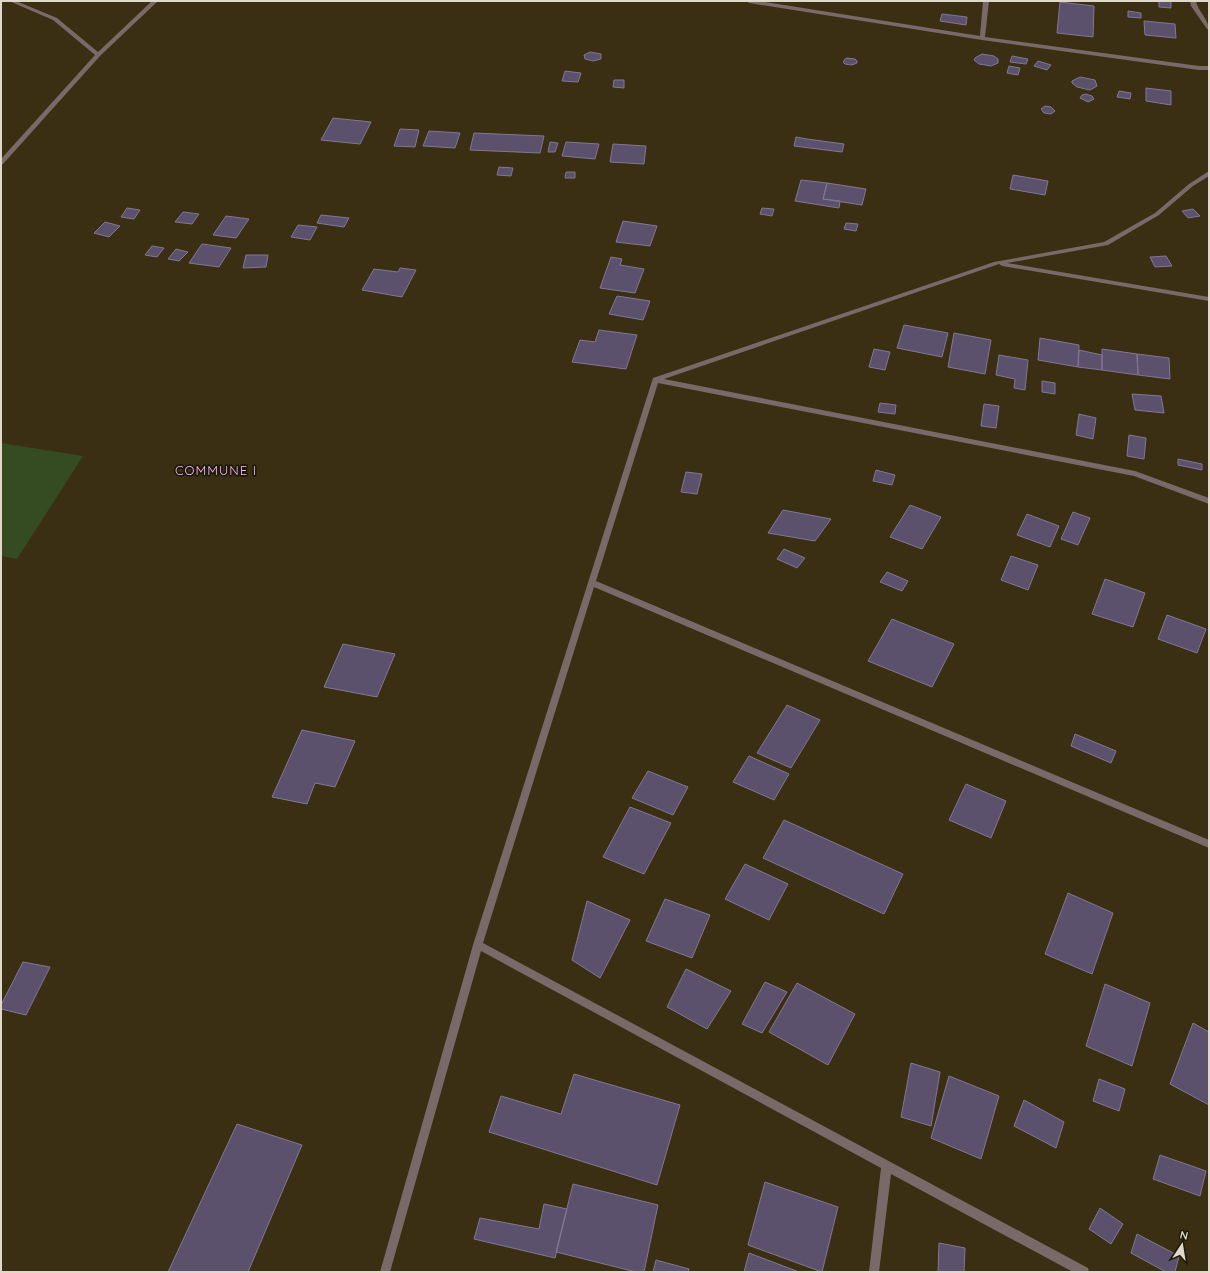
<svg xmlns="http://www.w3.org/2000/svg" width="1210" height="1273" viewBox="0 0 1210 1273" font-family="Quicksand,sans-serif">
<style>
.green{fill:#354b22}
.building{fill:#5c516c;stroke:#827794}
.lines{fill:none;stroke-linecap:round;stroke-linejoin:round}
.street{fill:#796969;fill-rule:evenodd}
.labels{text-anchor:middle;stroke-width:3.5;stroke-linejoin:round;paint-order:stroke}
.neighbourhood-label{font-size:13px;letter-spacing:1px;fill:#f7baf1;stroke:#1d180c}
</style>
<rect width="100%" height="100%" fill="#3a2f13"/>
<path class="green" d="M 1,443 L 83,456 L 17,559 L 1,556 Z"/>
<path class="building" d="M 1159,1 L 1171,1 L 1171,8 L 1159,7 Z
M 1060,2 L 1094,6 L 1093,37 L 1057,33 Z
M 1128,11 L 1141,13 L 1141,18 L 1128,17 Z
M 942,14 L 967,17 L 966,25 L 940,21 Z
M 1144,21 L 1175,24 L 1176,38 L 1145,35 Z
M 590,52 L 601,54 L 601,59 L 593,61 L 585,59 L 584,55 Z
M 982,54 L 994,56 L 998,59 L 998,63 L 991,66 L 979,64 L 974,60 L 975,58 Z
M 1012,56 L 1028,59 L 1026,64 L 1010,62 Z
M 846,58 L 855,59 L 857,61 L 857,63 L 852,65 L 845,64 L 843,62 Z
M 1038,61 L 1051,65 L 1047,70 L 1034,66 Z
M 1009,66 L 1020,68 L 1018,75 L 1007,73 Z
M 565,71 L 581,73 L 578,82 L 562,81 Z
M 1080,77 L 1095,80 L 1097,86 L 1090,90 L 1077,87 L 1072,83 L 1072,81 Z
M 614,80 L 624,80 L 624,88 L 613,87 Z
M 1146,88 L 1171,91 L 1171,105 L 1146,101 Z
M 1119,91 L 1131,93 L 1130,99 L 1117,97 Z
M 1086,94 L 1092,96 L 1094,99 L 1088,102 L 1080,98 L 1082,95 Z
M 1045,106 L 1051,107 L 1055,111 L 1051,114 L 1044,113 L 1041,109 Z
M 333,118 L 371,122 L 360,144 L 321,140 Z
M 400,129 L 419,130 L 415,147 L 394,146 Z
M 429,131 L 460,133 L 455,148 L 423,146 Z
M 474,133 L 544,136 L 540,153 L 470,150 Z
M 796,137 L 807,139 L 844,144 L 842,152 L 794,146 Z
M 550,142 L 558,143 L 555,152 L 548,152 Z
M 566,142 L 599,144 L 595,159 L 562,156 Z
M 613,144 L 646,146 L 644,164 L 610,162 Z
M 499,167 L 513,168 L 511,176 L 497,175 Z
M 566,172 L 575,172 L 575,178 L 565,178 Z
M 1013,175 L 1048,181 L 1045,195 L 1010,189 Z
M 801,180 L 827,183 L 823,199 L 840,201 L 839,208 L 795,201 Z
M 827,183 L 866,189 L 862,205 L 823,199 Z
M 127,208 L 140,210 L 134,219 L 121,217 Z
M 762,208 L 774,209 L 772,216 L 760,214 Z
M 1193,209 L 1200,216 L 1188,218 L 1182,211 Z
M 183,212 L 199,214 L 192,224 L 175,222 Z
M 321,215 L 349,218 L 344,227 L 317,223 Z
M 226,216 L 249,219 L 236,238 L 213,235 Z
M 623,221 L 657,226 L 650,246 L 616,242 Z
M 105,222 L 120,226 L 109,237 L 94,233 Z
M 846,223 L 858,224 L 856,231 L 844,229 Z
M 298,225 L 317,227 L 310,240 L 291,237 Z
M 202,244 L 231,248 L 219,267 L 189,263 Z
M 152,246 L 164,248 L 157,257 L 145,255 Z
M 176,249 L 188,252 L 179,261 L 168,259 Z
M 246,255 L 268,255 L 266,267 L 243,268 Z
M 1166,256 L 1172,266 L 1155,267 L 1150,257 Z
M 611,257 L 622,259 L 620,265 L 644,269 L 635,293 L 600,288 Z
M 400,268 L 416,270 L 402,297 L 362,290 L 374,269 L 398,272 Z
M 617,296 L 650,301 L 643,320 L 609,314 Z
M 904,325 L 948,333 L 942,357 L 897,348 Z
M 599,330 L 637,335 L 626,369 L 572,362 L 580,340 L 595,342 Z
M 954,333 L 991,340 L 985,374 L 948,367 Z
M 1040,338 L 1079,345 L 1078,367 L 1038,360 Z
M 874,349 L 890,352 L 885,370 L 869,367 Z
M 1102,349 L 1137,354 L 1138,375 L 1102,370 Z
M 1079,350 L 1102,355 L 1102,370 L 1078,367 Z
M 1137,354 L 1169,358 L 1170,379 L 1138,375 Z
M 999,355 L 1028,360 L 1025,390 L 1014,388 L 1015,379 L 996,375 Z
M 1042,381 L 1055,383 L 1055,394 L 1042,392 Z
M 1132,394 L 1161,396 L 1164,413 L 1135,410 Z
M 880,403 L 896,405 L 895,414 L 878,412 Z
M 984,404 L 999,406 L 996,428 L 981,426 Z
M 1079,414 L 1096,418 L 1093,439 L 1076,435 Z
M 1129,435 L 1146,438 L 1144,459 L 1127,456 Z
M 1178,459 L 1202,464 L 1202,470 L 1178,465 Z
M 876,470 L 895,475 L 892,485 L 873,481 Z
M 686,472 L 702,474 L 697,494 L 681,492 Z
M 910,505 L 941,517 L 922,549 L 890,537 Z
M 783,510 L 831,519 L 815,541 L 768,533 Z
M 1073,512 L 1090,518 L 1078,545 L 1061,539 Z
M 1027,514 L 1059,526 L 1050,547 L 1017,535 Z
M 784,549 L 805,558 L 797,568 L 777,559 Z
M 1011,556 L 1038,565 L 1028,590 L 1001,580 Z
M 887,572 L 908,581 L 902,591 L 880,582 Z
M 1105,579 L 1145,593 L 1133,627 L 1092,614 Z
M 1167,615 L 1206,629 L 1197,653 L 1158,639 Z
M 892,619 L 954,644 L 932,687 L 868,661 Z
M 343,644 L 395,654 L 377,697 L 324,687 Z
M 787,705 L 820,720 L 791,768 L 757,753 Z
M 302,730 L 355,741 L 335,787 L 315,783 L 307,804 L 272,797 Z
M 1075,734 L 1116,751 L 1111,763 L 1071,746 Z
M 749,756 L 789,774 L 774,800 L 733,782 Z
M 648,771 L 688,787 L 673,815 L 632,798 Z
M 966,784 L 1006,801 L 991,838 L 949,820 Z
M 630,807 L 671,823 L 644,874 L 603,857 Z
M 784,820 L 903,874 L 884,914 L 763,858 Z
M 745,864 L 788,884 L 769,920 L 725,899 Z
M 1068,893 L 1113,913 L 1092,974 L 1045,954 Z
M 665,899 L 710,915 L 692,958 L 646,941 Z
M 587,901 L 630,920 L 600,978 L 572,960 Z
M 23,962 L 50,967 L 26,1015 L 1,1009 L 1,1005 Z
M 686,969 L 731,991 L 707,1029 L 667,1007 Z
M 765,982 L 787,992 L 762,1033 L 742,1024 Z
M 797,983 L 855,1014 L 828,1065 L 769,1032 Z
M 1105,984 L 1150,1003 L 1132,1066 L 1086,1046 Z
M 1193,1023 L 1209,1032 L 1209,1105 L 1170,1084 Z
M 911,1063 L 940,1072 L 931,1126 L 901,1117 Z
M 574,1074 L 680,1105 L 657,1185 L 489,1132 L 501,1096 L 561,1114 Z
M 949,1076 L 999,1096 L 981,1159 L 931,1138 Z
M 1099,1079 L 1125,1089 L 1119,1111 L 1093,1101 Z
M 1024,1100 L 1064,1122 L 1056,1148 L 1014,1126 Z
M 237,1124 L 302,1145 L 248,1272 L 168,1272 Z
M 1160,1155 L 1206,1171 L 1200,1196 L 1153,1179 Z
M 765,1182 L 838,1207 L 822,1272 L 748,1245 Z
M 573,1184 L 658,1205 L 644,1272 L 636,1272 L 556,1252 Z
M 544,1204 L 567,1209 L 555,1258 L 474,1239 L 480,1218 L 539,1229 Z
M 1100,1208 L 1123,1224 L 1111,1244 L 1089,1229 Z
M 1137,1234 L 1179,1256 L 1175,1272 L 1166,1272 L 1131,1253 Z
M 939,1243 L 965,1248 L 964,1272 L 938,1272 Z
M 749,1253 L 799,1272 L 744,1272 Z
M 656,1260 L 689,1269 L 688,1272 L 653,1272 Z"/>
<g class="lines">
<path class="street" d="M 9,1 L 16,1 L 57,18 L 98,52 L 152,1 L 158,1 L 100,56 L 3,164 L 1,165 L 1,159 L 95,55 L 53,20 Z
M 746,1 L 759,1 L 980,36 L 983,1 L 989,1 L 985,37 L 1199,66 L 1209,66 L 1209,70 L 1199,70 L 982,40 L 749,3 Z
M 1190,1 L 1196,1 C 1198,12 1209,19 1209,30 L 1207,29 L 1191,6 Z
M 1209,171 L 1209,176 L 1193,186 L 1159,215 L 1108,245 L 1007,263 L 1209,297 L 1209,301 L 1002,266 L 999,264 L 664,379 L 1135,471 L 1209,498 L 1209,504 L 1134,476 L 658,383 L 596,581 L 1209,840 L 1209,848 L 594,587 L 483,943 L 1088,1268 L 1089,1272 L 1073,1272 L 891,1174 L 879,1272 L 869,1272 L 881,1168 L 481,951 L 390,1272 L 380,1272 L 473,945 L 653,378 L 994,262 L 1104,242 L 1155,213 L 1189,184 Z"/>
</g>
<g class="labels">
<g class="neighbourhood-label">
<text x="216" y="475">COMMUNE I</text>
</g>
</g>
<rect width="1210" height="1273" fill="none" stroke="#e0d9c9" stroke-width="4"/>
<g transform="translate(1182 1245) rotate(12)" stroke="#1d180c" stroke-width="3" paint-order="stroke">
<path d="M0-3L7 15L0 10L-7 15Z" fill="#e0d9c9"/>
<text y="-6" font-size="11" font-weight="bold" text-anchor="middle" fill="#e0d9c9">N</text>
</g>
</svg>
